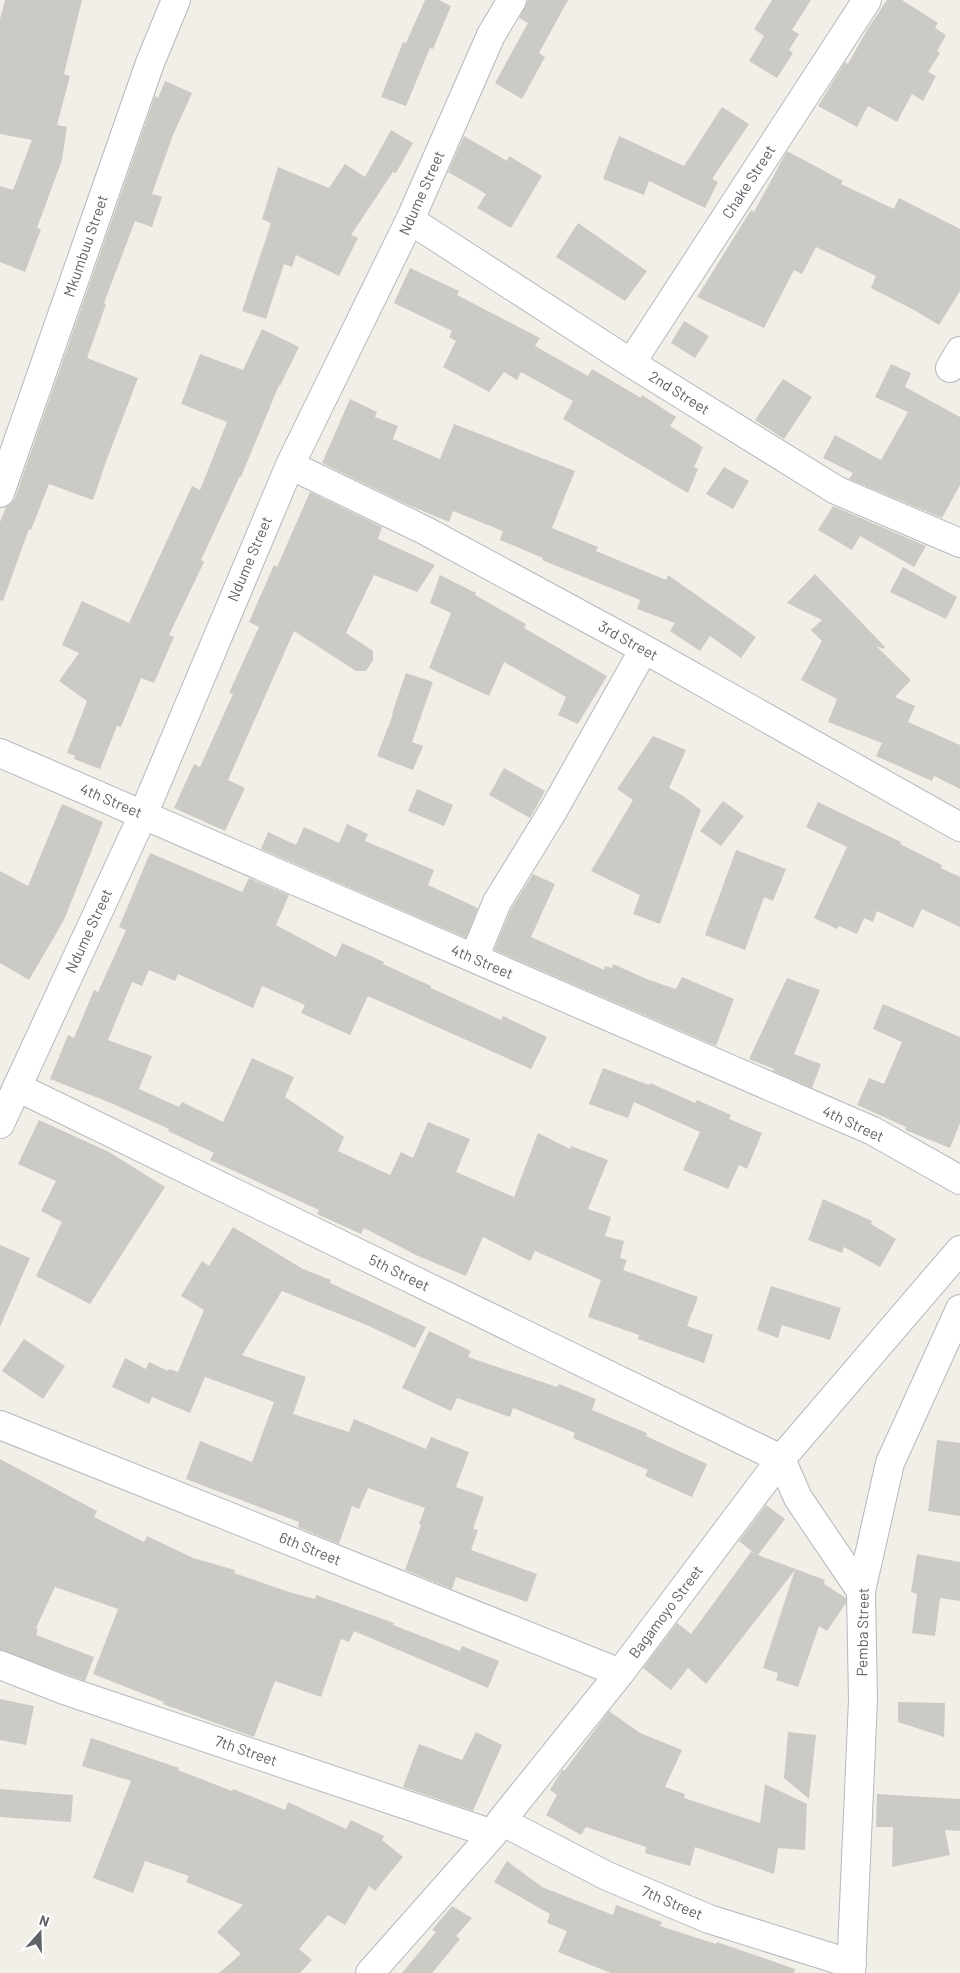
<svg xmlns="http://www.w3.org/2000/svg" width="960" height="1973" viewBox="0 0 960 1973" font-family="Barlow,sans-serif">
<style>
.building{fill:#cccac5}
.lines{fill:none;stroke-linecap:round;stroke-linejoin:round}
.street-casing{stroke:#b5b8bc;stroke-width:30}
.street{stroke:#fff;stroke-width:28}
.labels{text-anchor:middle;stroke-width:4;stroke-linejoin:round;paint-order:stroke}
.street-label{font-size:15px;fill:#5f6368;stroke:#fff}
</style>
<rect width="100%" height="100%" fill="#f1efe8"/>
<path class="building" d="M 5,0 L 82,0 L 64,74 L 70,76 L 57,125 L 67,127 L 62,160 L 37,228 L 41,229 L 25,272 L 0,262 L 0,186 L 13,190 L 32,140 L 0,134 L 0,19 Z
M 425,0 L 439,0 L 451,6 L 433,49 L 430,48 L 406,106 L 381,97 L 403,42 L 406,43 Z
M 528,0 L 568,0 L 539,53 L 545,57 L 522,99 L 495,83 L 528,23 L 519,18 Z
M 772,0 L 811,0 L 792,30 L 799,34 L 789,50 L 793,53 L 777,78 L 749,61 L 764,36 L 754,29 Z
M 887,0 L 902,0 L 938,23 L 935,28 L 946,35 L 937,51 L 940,53 L 928,72 L 936,76 L 923,101 L 912,94 L 897,122 L 868,106 L 857,127 L 818,106 L 845,62 L 848,64 L 867,30 Z
M 165,81 L 192,93 L 173,135 L 152,194 L 162,197 L 152,227 L 135,221 L 104,303 L 106,304 L 87,358 L 138,378 L 107,459 L 93,500 L 49,484 L 31,530 L 29,529 L 3,601 L 0,600 L 0,522 L 6,507 L 11,504 L 15,498 L 155,96 L 158,98 Z
M 722,107 L 749,124 L 712,179 L 718,182 L 705,208 L 649,181 L 644,195 L 603,179 L 619,136 L 684,166 Z
M 391,130 L 413,143 L 396,173 L 393,172 L 351,235 L 358,238 L 339,276 L 296,255 L 292,267 L 284,264 L 266,319 L 242,311 L 271,223 L 262,219 L 278,167 L 329,188 L 345,164 L 365,177 Z
M 464,136 L 507,161 L 509,156 L 542,176 L 511,228 L 477,208 L 486,194 L 448,172 Z
M 787,151 L 843,181 L 841,184 L 894,209 L 899,198 L 960,229 L 960,291 L 939,325 L 916,311 L 871,288 L 876,276 L 816,247 L 802,274 L 794,270 L 764,328 L 697,297 L 751,210 L 754,212 Z
M 578,223 L 647,271 L 625,301 L 556,257 Z
M 410,268 L 459,291 L 457,295 L 540,338 L 535,346 L 588,376 L 592,369 L 641,398 L 642,395 L 676,417 L 670,426 L 703,447 L 694,467 L 698,469 L 688,493 L 563,419 L 573,401 L 521,372 L 517,380 L 504,372 L 489,392 L 443,367 L 456,341 L 449,337 L 452,331 L 394,303 Z
M 684,321 L 709,336 L 695,358 L 671,343 Z
M 262,329 L 299,347 L 280,386 L 279,385 L 241,477 L 240,476 L 201,560 L 204,562 L 169,635 L 174,637 L 154,683 L 141,678 L 121,727 L 117,726 L 100,769 L 74,759 L 75,756 L 67,753 L 87,701 L 59,681 L 79,653 L 62,645 L 82,601 L 129,623 L 192,486 L 200,490 L 227,422 L 181,404 L 200,354 L 243,370 Z
M 891,364 L 911,373 L 905,387 L 960,417 L 960,485 L 942,518 L 849,479 L 853,473 L 823,458 L 835,435 L 881,460 L 908,412 L 875,397 Z
M 783,379 L 812,397 L 784,439 L 755,420 Z
M 350,399 L 377,412 L 375,417 L 398,426 L 393,439 L 440,459 L 454,424 L 575,471 L 552,528 L 598,547 L 596,551 L 666,580 L 668,575 L 756,637 L 741,658 L 710,636 L 700,651 L 670,631 L 675,623 L 637,609 L 640,600 L 542,560 L 543,558 L 500,540 L 503,531 L 453,511 L 449,522 L 406,504 L 322,463 Z
M 724,467 L 749,481 L 733,509 L 706,494 Z
M 310,492 L 382,527 L 378,539 L 435,565 L 417,592 L 374,575 L 346,633 L 373,651 L 373,660 L 366,671 L 356,671 L 294,631 L 228,780 L 245,788 L 225,831 L 174,808 L 194,764 L 200,767 L 233,694 L 229,693 L 259,627 L 249,622 L 274,565 L 277,567 Z
M 833,506 L 926,546 L 914,567 L 860,536 L 852,550 L 818,530 Z
M 903,567 L 957,597 L 946,619 L 890,592 Z
M 815,574 L 885,647 L 884,649 L 876,646 L 911,680 L 895,697 L 915,706 L 908,722 L 960,745 L 960,789 L 934,776 L 932,781 L 876,756 L 882,743 L 828,722 L 837,699 L 801,680 L 822,641 L 811,630 L 822,620 L 787,603 Z
M 440,575 L 476,593 L 475,595 L 526,624 L 524,628 L 607,676 L 578,724 L 558,715 L 566,697 L 504,662 L 489,696 L 429,668 L 451,613 L 430,603 Z
M 406,673 L 433,682 L 412,742 L 423,746 L 413,770 L 377,756 L 393,714 L 392,713 Z
M 653,736 L 686,750 L 669,788 L 682,795 L 701,810 L 660,924 L 633,914 L 640,895 L 591,871 L 633,800 L 617,789 Z
M 504,768 L 545,791 L 530,818 L 489,795 Z
M 417,789 L 453,805 L 444,826 L 408,811 Z
M 723,801 L 744,816 L 721,846 L 700,831 Z
M 818,802 L 901,842 L 900,844 L 942,865 L 941,868 L 960,877 L 960,927 L 922,909 L 913,928 L 877,911 L 873,922 L 864,918 L 857,934 L 839,926 L 837,929 L 814,918 L 847,847 L 806,827 Z
M 62,804 L 103,822 L 64,920 L 29,980 L 0,963 L 0,871 L 28,886 Z
M 347,824 L 368,834 L 365,841 L 434,870 L 428,885 L 478,908 L 466,938 L 261,849 L 268,832 L 296,845 L 304,827 L 339,843 Z
M 736,850 L 786,869 L 773,901 L 764,897 L 745,950 L 705,935 Z
M 150,853 L 242,892 L 249,878 L 289,895 L 276,925 L 336,957 L 342,943 L 384,962 L 383,964 L 431,986 L 431,988 L 501,1020 L 503,1016 L 547,1037 L 531,1069 L 368,996 L 350,1035 L 301,1013 L 305,1005 L 262,986 L 253,1008 L 178,974 L 175,981 L 149,970 L 142,986 L 132,982 L 108,1040 L 152,1056 L 139,1089 L 179,1107 L 182,1102 L 223,1122 L 252,1058 L 294,1077 L 285,1097 L 344,1137 L 338,1151 L 390,1175 L 401,1152 L 413,1158 L 428,1122 L 470,1139 L 456,1172 L 514,1197 L 538,1133 L 570,1149 L 571,1146 L 608,1160 L 588,1209 L 611,1217 L 605,1236 L 624,1241 L 620,1258 L 627,1260 L 623,1270 L 698,1297 L 687,1326 L 713,1335 L 704,1363 L 638,1339 L 639,1335 L 588,1317 L 601,1280 L 535,1251 L 530,1261 L 483,1237 L 466,1276 L 418,1256 L 364,1228 L 361,1234 L 317,1214 L 319,1210 L 210,1160 L 214,1153 L 168,1131 L 169,1129 L 111,1103 L 50,1079 L 68,1035 L 74,1038 L 94,990 L 98,992 L 126,930 L 119,927 Z
M 533,874 L 555,884 L 531,937 L 604,970 L 605,966 L 612,968 L 613,964 L 649,980 L 676,989 L 682,977 L 734,999 L 716,1046 L 494,950 L 511,909 Z
M 787,978 L 820,990 L 794,1054 L 821,1064 L 812,1088 L 773,1071 L 774,1069 L 749,1059 Z
M 883,1004 L 960,1037 L 960,1123 L 950,1148 L 905,1130 L 906,1127 L 857,1105 L 869,1078 L 884,1084 L 902,1042 L 873,1029 Z
M 603,1068 L 649,1085 L 650,1083 L 695,1103 L 697,1100 L 731,1115 L 729,1119 L 762,1133 L 747,1169 L 739,1165 L 728,1189 L 683,1170 L 700,1132 L 634,1102 L 628,1118 L 589,1104 Z
M 39,1120 L 109,1152 L 165,1187 L 90,1304 L 36,1276 L 62,1222 L 41,1211 L 56,1181 L 18,1164 Z
M 823,1199 L 872,1221 L 871,1224 L 896,1239 L 880,1267 L 844,1247 L 842,1253 L 808,1240 Z
M 233,1227 L 303,1269 L 331,1280 L 330,1283 L 426,1327 L 415,1348 L 369,1326 L 282,1291 L 242,1355 L 306,1377 L 293,1414 L 349,1432 L 354,1419 L 426,1449 L 431,1437 L 469,1452 L 456,1487 L 484,1497 L 473,1529 L 478,1530 L 471,1550 L 537,1574 L 527,1602 L 456,1577 L 452,1589 L 405,1570 L 421,1525 L 419,1524 L 425,1508 L 368,1488 L 359,1509 L 352,1506 L 339,1544 L 298,1527 L 299,1522 L 186,1479 L 200,1441 L 252,1462 L 274,1402 L 205,1377 L 190,1413 L 152,1397 L 149,1404 L 112,1387 L 125,1358 L 146,1369 L 149,1362 L 168,1371 L 169,1369 L 178,1372 L 204,1310 L 181,1296 L 202,1261 L 209,1266 Z
M 0,1245 L 30,1258 L 0,1327 Z
M 771,1286 L 841,1308 L 830,1340 L 782,1325 L 778,1338 L 757,1330 Z
M 429,1331 L 471,1351 L 468,1357 L 557,1387 L 559,1384 L 596,1399 L 592,1410 L 647,1433 L 646,1436 L 707,1464 L 692,1497 L 645,1476 L 648,1470 L 573,1438 L 575,1433 L 513,1408 L 510,1417 L 457,1398 L 451,1411 L 402,1388 Z
M 24,1339 L 65,1366 L 43,1399 L 2,1371 Z
M 937,1440 L 960,1443 L 960,1516 L 928,1511 Z
M 0,1459 L 97,1511 L 94,1517 L 144,1542 L 147,1536 L 193,1558 L 235,1570 L 234,1573 L 289,1592 L 315,1599 L 316,1595 L 394,1623 L 393,1625 L 460,1651 L 462,1646 L 499,1661 L 488,1688 L 354,1631 L 349,1642 L 341,1639 L 321,1697 L 275,1681 L 254,1737 L 163,1704 L 164,1702 L 93,1674 L 118,1609 L 55,1587 L 36,1628 L 38,1629 L 36,1635 L 94,1657 L 85,1681 L 0,1650 Z
M 766,1505 L 785,1519 L 758,1555 L 825,1580 L 824,1584 L 846,1598 L 846,1603 L 827,1631 L 819,1626 L 798,1687 L 776,1680 L 778,1673 L 763,1668 L 795,1570 L 706,1684 L 688,1668 L 671,1690 L 643,1668 L 677,1623 L 691,1634 L 751,1552 L 755,1554 L 739,1541 Z
M 917,1554 L 960,1562 L 960,1601 L 940,1598 L 935,1636 L 912,1633 L 917,1594 L 911,1592 Z
M 0,1699 L 34,1706 L 26,1745 L 0,1740 Z
M 898,1702 L 945,1703 L 944,1737 L 898,1722 Z
M 609,1711 L 640,1733 L 682,1750 L 665,1787 L 685,1794 L 684,1798 L 760,1823 L 765,1784 L 807,1804 L 805,1850 L 778,1848 L 774,1874 L 695,1847 L 690,1866 L 645,1853 L 646,1847 L 586,1827 L 581,1835 L 546,1815 L 557,1795 L 550,1790 L 562,1770 L 565,1770 Z
M 476,1732 L 502,1745 L 473,1811 L 403,1787 L 419,1744 L 462,1760 Z
M 788,1732 L 816,1735 L 809,1799 L 784,1778 Z
M 91,1738 L 179,1768 L 178,1770 L 232,1791 L 233,1789 L 285,1810 L 288,1802 L 346,1829 L 351,1820 L 384,1836 L 382,1840 L 403,1857 L 375,1891 L 369,1886 L 345,1925 L 328,1915 L 299,1949 L 312,1960 L 300,1973 L 219,1973 L 241,1954 L 217,1932 L 243,1905 L 186,1882 L 189,1876 L 145,1861 L 133,1893 L 93,1878 L 131,1781 L 82,1766 Z
M 0,1789 L 73,1795 L 71,1822 L 0,1817 Z
M 877,1794 L 960,1799 L 960,1831 L 945,1830 L 950,1855 L 892,1867 L 893,1827 L 876,1827 Z
M 507,1861 L 542,1887 L 613,1915 L 616,1905 L 662,1922 L 660,1926 L 716,1944 L 717,1942 L 795,1969 L 794,1973 L 611,1973 L 558,1952 L 567,1931 L 547,1923 L 550,1914 L 494,1882 Z
M 452,1906 L 472,1918 L 456,1936 L 460,1939 L 432,1973 L 402,1973 L 436,1932 L 432,1930 Z"/>
<g class="lines">
<g class="street-casing">
<path id="street" d="M 410,220 L 631,363 L 836,490 L 960,543
M 631,363 L 867,0
M 950,368 L 960,351
M 290,465 L 426,531 L 644,649 L 960,827
M 0,493 L 150,63 L 176,0
M 0,753 L 873,1131 L 960,1180
M 474,958 L 497,902 L 553,811 L 644,649
M 17,1087 L 781,1459 L 798,1498 L 861,1591
M 0,1124 L 143,815 L 290,465 L 410,220 L 491,35 L 512,0
M 0,1425 L 620,1673
M 0,1665 L 64,1690 L 493,1834
M 501,1821 L 607,1876 L 709,1919 L 852,1964
M 370,1973 L 493,1834 L 501,1821 L 620,1673 L 781,1459 L 960,1250
M 851,1973 L 863,1700 L 861,1591 L 890,1463 L 960,1309"/>
</g>
<use href="#street" class="street"/>
</g>
<g class="labels">
<g class="street-label">
<text transform="translate(749 182) rotate(-57)" y="5">Chake Street</text>
<text transform="translate(422 193) rotate(-66)" y="5">Ndume Street</text>
<text transform="translate(86 246) rotate(-71)" y="5">Mkumbuu Street</text>
<text transform="translate(679 393) rotate(32)" y="5">2nd Street</text>
<text transform="translate(250 559) rotate(-67)" y="5">Ndume Street</text>
<text transform="translate(628 641) rotate(29)" y="5">3rd Street</text>
<text transform="translate(111 801) rotate(23)" y="5">4th Street</text>
<text transform="translate(89 931) rotate(-65)" y="5">Ndume Street</text>
<text transform="translate(482 962) rotate(23)" y="5">4th Street</text>
<text transform="translate(853 1124) rotate(25)" y="5">4th Street</text>
<text transform="translate(399 1273) rotate(26)" y="5">5th Street</text>
<text transform="translate(310 1549) rotate(22)" y="5">6th Street</text>
<text transform="translate(666 1612) rotate(-53)" y="5">Bagamoyo Street</text>
<text transform="translate(863 1632) rotate(-89)" y="5">Pemba Street</text>
<text transform="translate(246 1751) rotate(19)" y="5">7th Street</text>
<text transform="translate(672 1903) rotate(23)" y="5">7th Street</text>
</g>
</g>
<g transform="translate(40 1933) rotate(20)" stroke="#ffffff" stroke-width="4" paint-order="stroke">
<path d="M0-4L9 19L0 12L-9 19Z" fill="#5f6368"/>
<text y="-8" font-size="14" font-weight="bold" text-anchor="middle" fill="#5f6368">N</text>
</g>
</svg>
